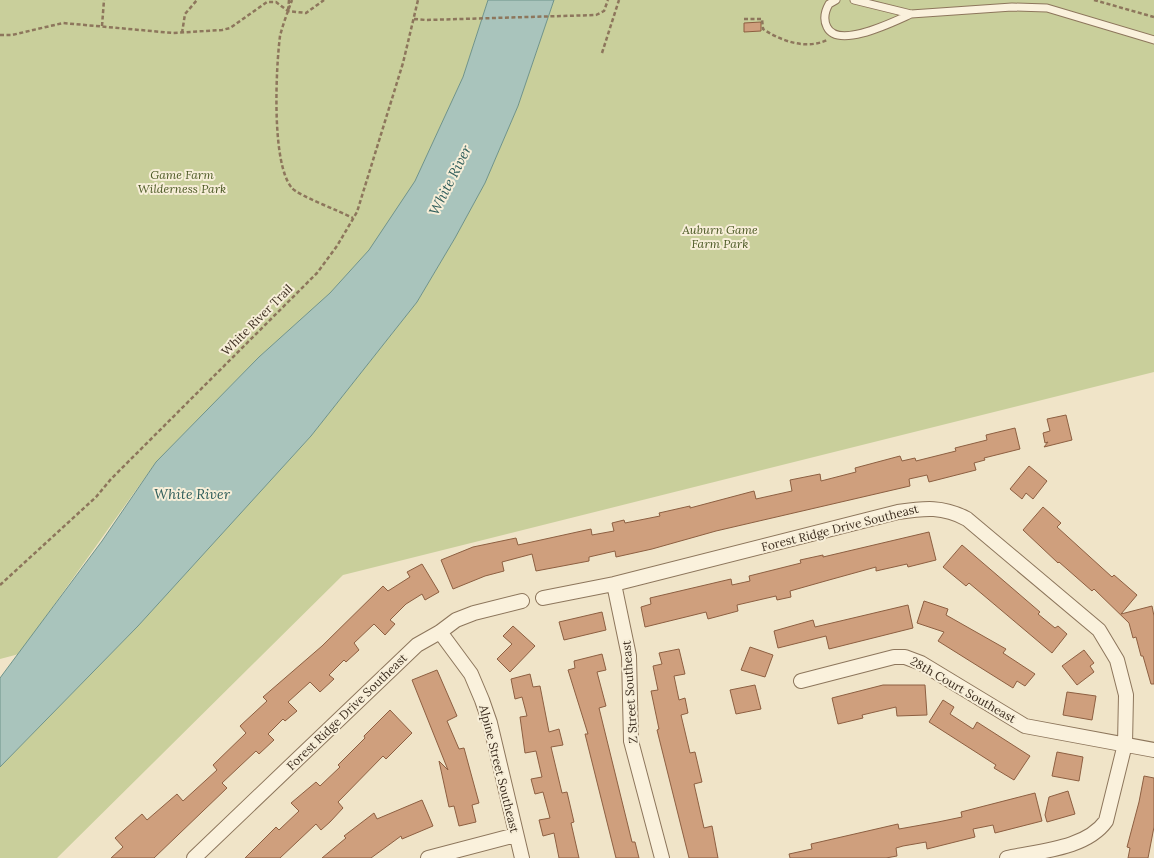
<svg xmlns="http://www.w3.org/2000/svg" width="1154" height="858" viewBox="0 0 1154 858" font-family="Lora,serif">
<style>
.green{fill:#c9cf9b}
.water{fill:#a9c4bc;stroke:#6f938a}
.building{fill:#cf9f7d;stroke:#8d5f41}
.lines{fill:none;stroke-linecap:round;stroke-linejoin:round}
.service-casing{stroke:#8d765c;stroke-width:9}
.minor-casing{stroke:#8d765c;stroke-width:16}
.path{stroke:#8d765c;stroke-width:2.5;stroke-dasharray:4 2.5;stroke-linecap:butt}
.service{stroke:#faf1dc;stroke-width:7}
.minor{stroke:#faf1dc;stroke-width:14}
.labels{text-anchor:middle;stroke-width:4;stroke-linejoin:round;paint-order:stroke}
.park-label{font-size:12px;font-style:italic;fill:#4d5a26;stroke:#f7eed8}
.street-label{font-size:12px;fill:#3d2e20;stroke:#f7eed8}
.water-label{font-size:14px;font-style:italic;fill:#2f5d5a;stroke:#f7eed8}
</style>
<rect width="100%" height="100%" fill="#f0e4c8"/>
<path class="green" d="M 0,0 L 488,0 L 463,77 L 415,181 L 369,250 L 330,293 L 259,357 L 156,462 L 19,654 L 0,659 Z
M 554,0 L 1154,0 L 1154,372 L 343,575 L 57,858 L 0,858 L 0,767 L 138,626 L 311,436 L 417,302 L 455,238 L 485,183 L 518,106 Z"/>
<path class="water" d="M 488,0 L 554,0 L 518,106 L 485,183 L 455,238 L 417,302 L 311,436 L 138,626 L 0,767 L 0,678 L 102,541 L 156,462 L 259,357 L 330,293 L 369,250 L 415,181 L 463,77 Z"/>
<path class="building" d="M 761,22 L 761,31 L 744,32 L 744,23 Z
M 1066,415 L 1072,440 L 1044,447 L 1048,442 L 1045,443 L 1043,433 L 1050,431 L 1047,419 Z
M 1015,428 L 1020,449 L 984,458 L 985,460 L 974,463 L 976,470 L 929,482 L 927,475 L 909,479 L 910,486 L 716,531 L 652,549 L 616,557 L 615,551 L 589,557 L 589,561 L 536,571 L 532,554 L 502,562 L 504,571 L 485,576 L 453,589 L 441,560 L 473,547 L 516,538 L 518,545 L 591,529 L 592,535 L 614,531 L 612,523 L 624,520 L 625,523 L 660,516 L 659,513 L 690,506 L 690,508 L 754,491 L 756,499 L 792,491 L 790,480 L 820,474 L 821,481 L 856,472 L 855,468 L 900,456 L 902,461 L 915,458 L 916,461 L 956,451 L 955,448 L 987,440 L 986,435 Z
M 1029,466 L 1047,481 L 1033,499 L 1026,493 L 1022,499 L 1010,489 Z
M 1043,507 L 1061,523 L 1057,527 L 1112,577 L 1114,575 L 1137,595 L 1121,614 L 1152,606 L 1154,616 L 1154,684 L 1151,684 L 1143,656 L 1141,656 L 1136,637 L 1133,638 L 1129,623 L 1094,589 L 1092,591 L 1059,562 L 1058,563 L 1023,530 Z
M 929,532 L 936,560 L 908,567 L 907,564 L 876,571 L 876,567 L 829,580 L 790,591 L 791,597 L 777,600 L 776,596 L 737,605 L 738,611 L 708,619 L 706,612 L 645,627 L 641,607 L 651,604 L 650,598 L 731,579 L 732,585 L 750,581 L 749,576 L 801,563 L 800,560 L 823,555 L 823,557 Z
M 962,545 L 1040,612 L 1038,614 L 1055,628 L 1058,626 L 1067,634 L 1052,653 L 969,583 L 966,586 L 943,567 Z
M 422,564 L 439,592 L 425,600 L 422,594 L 406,604 L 390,620 L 395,624 L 385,635 L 374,624 L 354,643 L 359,650 L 346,662 L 344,660 L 329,675 L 334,679 L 320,692 L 310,682 L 288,702 L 297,711 L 285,721 L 283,719 L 268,734 L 274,740 L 259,754 L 256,751 L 222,783 L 227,788 L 154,858 L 111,858 L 123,847 L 115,838 L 142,814 L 147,820 L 177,794 L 183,801 L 217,770 L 213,765 L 246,733 L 240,726 L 267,701 L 263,697 L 322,646 L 383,586 L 388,591 L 410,577 L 407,572 Z
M 924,601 L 948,609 L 946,615 L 1006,649 L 1003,653 L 1035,674 L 1025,686 L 1017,681 L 1013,688 L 938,641 L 944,632 L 917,623 Z
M 908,605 L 913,628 L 829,649 L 826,636 L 778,648 L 774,631 L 813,620 L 815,627 Z
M 602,612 L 606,630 L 564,640 L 559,622 Z
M 513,626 L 535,646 L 510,672 L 497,659 L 512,644 L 503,636 Z
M 750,647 L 773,655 L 765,677 L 741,670 Z
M 679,649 L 685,674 L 674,676 L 679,700 L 685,698 L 688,713 L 681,715 L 690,753 L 695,752 L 702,782 L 694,784 L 704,828 L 712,826 L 718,858 L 689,858 L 657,730 L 659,729 L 651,691 L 658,690 L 653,666 L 662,664 L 659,653 Z
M 1084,650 L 1094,663 L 1090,666 L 1094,672 L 1077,685 L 1062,666 Z
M 602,654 L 606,670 L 597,672 L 606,706 L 599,708 L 632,842 L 635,842 L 639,858 L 616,858 L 585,734 L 588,734 L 568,670 L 575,668 L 574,661 Z
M 437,670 L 457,716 L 447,721 L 459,749 L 464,748 L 479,803 L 472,805 L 476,822 L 459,826 L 454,806 L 449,807 L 439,761 L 448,770 L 412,680 Z
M 530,674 L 533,687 L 540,686 L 549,732 L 559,729 L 563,745 L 551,747 L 562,793 L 567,792 L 574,822 L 571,823 L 579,858 L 559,858 L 554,833 L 543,836 L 539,820 L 550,818 L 543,792 L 535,794 L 531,779 L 542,777 L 536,751 L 525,753 L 520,717 L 527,716 L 522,697 L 515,699 L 511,679 Z
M 755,685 L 761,709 L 736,714 L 730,690 Z
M 883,685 L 925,685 L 927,715 L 897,716 L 896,707 L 862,715 L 863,718 L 838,724 L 832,698 Z
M 1067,692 L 1096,696 L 1092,720 L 1063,715 Z
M 943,700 L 954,707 L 950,714 L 973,729 L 977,722 L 1030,756 L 1014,780 L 994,768 L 996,765 L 929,722 Z
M 390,710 L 412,733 L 386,759 L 383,756 L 338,802 L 343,808 L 330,822 L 321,830 L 316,824 L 280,858 L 245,858 L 276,827 L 279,830 L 299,811 L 291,803 L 316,782 L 320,786 L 340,767 L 338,765 L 365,738 L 364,736 Z
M 1057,752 L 1083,757 L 1079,781 L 1052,776 Z
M 1144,776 L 1154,778 L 1154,827 L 1148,858 L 1128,858 L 1130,848 L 1127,847 L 1139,802 Z
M 1068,791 L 1075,814 L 1047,822 L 1045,815 L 1049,797 Z
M 1035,793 L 1042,821 L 995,833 L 993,825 L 973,829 L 975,837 L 927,849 L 926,842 L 903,846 L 896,848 L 897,856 L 886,858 L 790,858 L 789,854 L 812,849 L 811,844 L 898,824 L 899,829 L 938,822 L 962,817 L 961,812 Z
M 422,800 L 433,826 L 402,839 L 401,836 L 371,858 L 322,858 L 346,838 L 344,836 L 374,813 L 377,819 Z"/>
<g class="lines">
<g class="service-casing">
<path id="service" d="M 836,0 L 829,4 C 825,11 823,19 827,27 C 838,50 895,21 911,14
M 854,0 L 911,14 L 1012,7 L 1047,8 L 1154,40"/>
</g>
<g class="minor-casing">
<path id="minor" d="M 614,584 L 629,656 L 631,741 L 662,858
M 543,598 L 614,584 L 898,512 C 925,508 943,506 967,519 L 1099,630 L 1117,660 L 1126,695 L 1125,744 L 1106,821 C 1086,849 1039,851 1007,858
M 440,632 L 471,674 L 482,700 L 490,723 L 522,858
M 801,681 L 894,657 L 905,657 L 921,663 L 1025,726 L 1154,750
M 194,858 L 417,645 L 440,632 L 456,620 L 474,613 L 522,601
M 428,858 L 516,835"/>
</g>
<path class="path" d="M 289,0 L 288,11 L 292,0
M 1094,0 L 1154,17
M 288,11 C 285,19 282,28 280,36 C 276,67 271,164 292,188 C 299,196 340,211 353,218
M 414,19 L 426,20 L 596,15 L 604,11 L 608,0
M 744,19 L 762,19 L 763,29 C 781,41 806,50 827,40
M 102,26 L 104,0
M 182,33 L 185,14 L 197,0
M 0,35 L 12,35 L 63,23 L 173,33 L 222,30 L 230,28 L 267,2 L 276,2 L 288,11 L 306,13 L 324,0
M 602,53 L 619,0
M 0,585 L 96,497 L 111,479 L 317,273 L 337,246 L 357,212 L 403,63 L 418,0"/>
<use href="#service" class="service"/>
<use href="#minor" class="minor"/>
</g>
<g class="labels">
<g class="park-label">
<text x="182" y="179">Game Farm<tspan x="182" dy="14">Wilderness Park</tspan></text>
<text x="720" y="234">Auburn Game<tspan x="720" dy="14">Farm Park</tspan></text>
</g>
<g class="street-label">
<text transform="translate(257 320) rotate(-45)" y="4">White River Trail</text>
<text transform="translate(840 528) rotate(-14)" y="4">Forest Ridge Drive Southeast</text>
<text transform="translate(963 690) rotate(30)" y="4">28th Court Southeast</text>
<text transform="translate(630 692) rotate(-94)" y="4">Z Street Southeast</text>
<text transform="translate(347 712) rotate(-44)" y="4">Forest Ridge Drive Southeast</text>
<text transform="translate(499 769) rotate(76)" y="4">Alpine Street Southeast</text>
</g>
<g class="water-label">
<text transform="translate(450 180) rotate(-63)" y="5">White River</text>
<text x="192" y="499">White River</text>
</g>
</g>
</svg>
